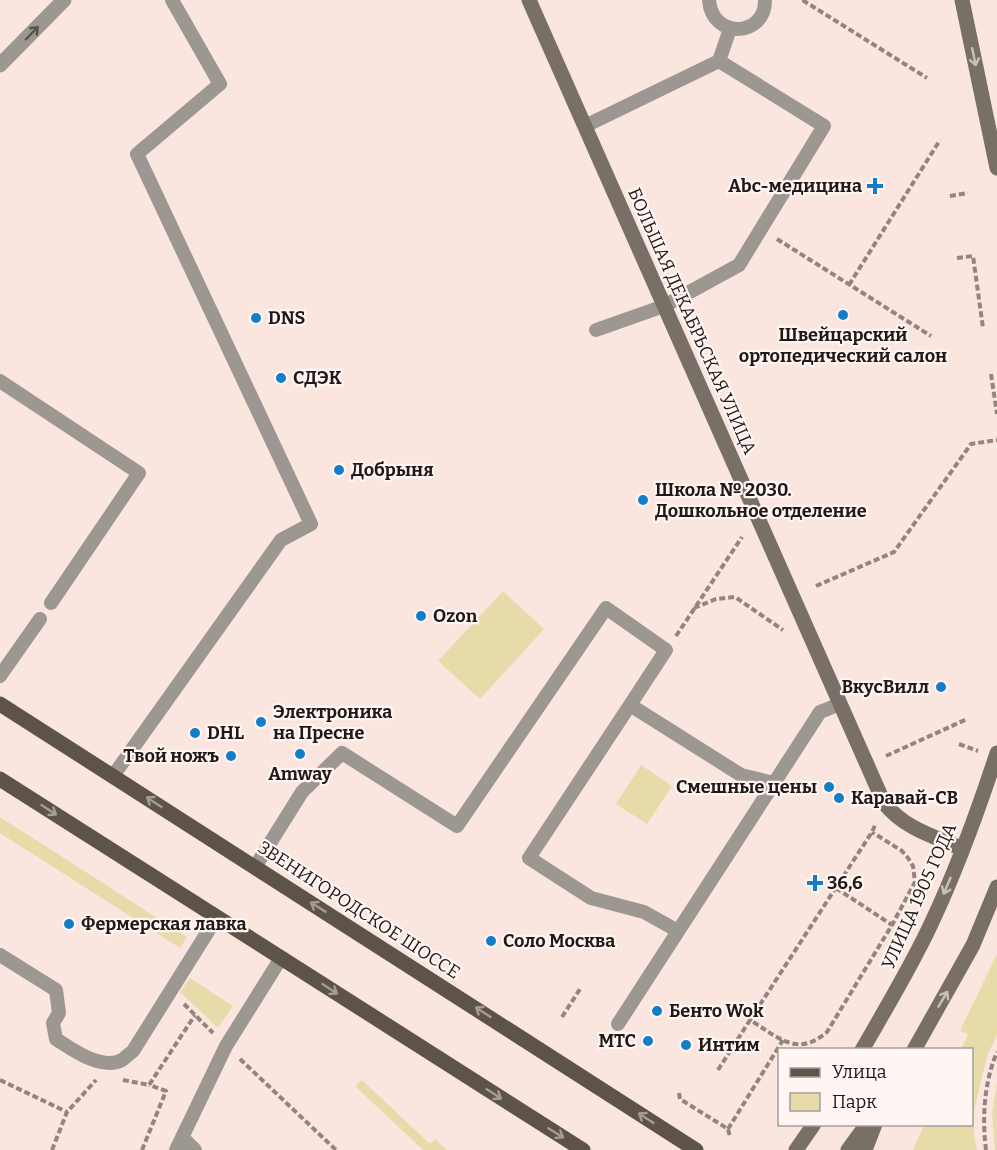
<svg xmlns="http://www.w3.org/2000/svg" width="997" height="1150" viewBox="0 0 997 1150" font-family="Bitter,serif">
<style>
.green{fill:#e8dbaa}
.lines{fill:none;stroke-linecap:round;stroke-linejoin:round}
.path{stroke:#938480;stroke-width:4;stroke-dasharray:6 3;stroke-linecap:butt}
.lane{stroke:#9d9791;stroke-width:14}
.street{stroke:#9d9791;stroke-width:15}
.secondary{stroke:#786f67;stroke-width:15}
.primary{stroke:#5e5349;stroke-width:15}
.oneway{stroke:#58524e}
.oneway2{stroke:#c9c0bb}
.oneway3{stroke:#a69c96}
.poi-dot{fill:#137ec8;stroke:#fff6f3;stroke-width:2}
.labels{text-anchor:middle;stroke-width:4.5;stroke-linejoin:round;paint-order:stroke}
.poi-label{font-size:18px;font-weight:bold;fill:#201917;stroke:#fff6f3;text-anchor:start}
.street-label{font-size:18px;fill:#201917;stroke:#fff6f3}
</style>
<rect width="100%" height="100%" fill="#fbe5df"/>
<path class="green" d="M 503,591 L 544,629 L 480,699 L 438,661 Z
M 641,765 L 672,786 L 647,824 L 616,804 Z
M 0,817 L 187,937 L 180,948 L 0,833 Z
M 997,954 L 997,1035 L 987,1056 L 974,1111 L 974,1136 L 977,1150 L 913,1150 L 924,1125 L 972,1124 L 972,1050 L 961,1049 L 968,1034 L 960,1031 Z
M 190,978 L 233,1006 L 218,1028 L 180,992 Z
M 362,1080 L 430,1144 L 435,1139 L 447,1150 L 423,1150 L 355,1086 Z
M 997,1083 L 997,1150 L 995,1150 L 992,1113 Z"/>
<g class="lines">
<path class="path" d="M 805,0 L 804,1 L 927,78
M 950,196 L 968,193
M 777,239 L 931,336
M 957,258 L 973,256 L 983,328
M 849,285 L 940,140
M 991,374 L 997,414
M 816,586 L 894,552 L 971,444 L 997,440
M 694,608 L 716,599 L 735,597 L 783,630
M 676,636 L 742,537
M 959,744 L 978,751
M 886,756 L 967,719
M 836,888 L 892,925
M 184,1004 L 213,1033
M 562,1017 L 580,989
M 750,1020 L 872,832 L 876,823
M 240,1059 L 336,1150
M 718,1070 L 750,1020 C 778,1037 797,1058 827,1032 L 892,925 L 915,882 L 913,866 L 908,858 L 902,851 L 872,832
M 0,1080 L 67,1112
M 123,1080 L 149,1085 L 195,1015
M 679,1093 L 680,1099 L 728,1129 L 730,1137
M 728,1129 L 783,1040
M 52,1150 L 67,1112 L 96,1080
M 142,1150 L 166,1091 L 149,1085
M 986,1150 C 982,1117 984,1083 997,1052"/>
<path class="lane" d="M 709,0 C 712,40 766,37 765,0
M 585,126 L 719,61 L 730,29
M 596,330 L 664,306 L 739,265 L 824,126 L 719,61
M 0,381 L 139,473 L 51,603
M 0,676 L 40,619
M 630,705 L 529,858 L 591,898 L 644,912 L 678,931
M 113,776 L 281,540 L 311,524 L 137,154 L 220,84 L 172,0
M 255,867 L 302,792 L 342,753 L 457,826 L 606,608 L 666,650 L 630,705 L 741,775 L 774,783
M 0,955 L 56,990 L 59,1013 L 53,1023 L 56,1039 C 72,1049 101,1071 122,1060 C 125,1058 129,1054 133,1051 L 217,917
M 618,1024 L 820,712 L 840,704
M 182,1137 L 195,1150
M 176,1150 L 226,1046 L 281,958"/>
<path class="street" d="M 0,65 L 64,0"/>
<path class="secondary" d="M 529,0 L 884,803 C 905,829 933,836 963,849
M 962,0 L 997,168
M 862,1050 C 886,1008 911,967 931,924 C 957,869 978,811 997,753
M 914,1050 L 973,945 L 997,887
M 796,1150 L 814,1124
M 848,1150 L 867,1124
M 865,1150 L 875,1124"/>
<path class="primary" d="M 0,704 L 696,1150
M 0,779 L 583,1150"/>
</g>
<defs><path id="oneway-shaft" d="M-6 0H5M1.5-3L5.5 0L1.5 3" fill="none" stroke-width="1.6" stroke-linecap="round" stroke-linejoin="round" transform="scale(1.5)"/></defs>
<use class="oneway" href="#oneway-shaft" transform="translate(32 33) rotate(-46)"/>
<g class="oneway2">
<use href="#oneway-shaft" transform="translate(974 57) rotate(78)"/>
<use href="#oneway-shaft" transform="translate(947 886) rotate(113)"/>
<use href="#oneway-shaft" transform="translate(943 999) rotate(-59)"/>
</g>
<g class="oneway3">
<use href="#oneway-shaft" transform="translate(154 802) rotate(-147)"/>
<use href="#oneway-shaft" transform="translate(49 810) rotate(33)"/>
<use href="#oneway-shaft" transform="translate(318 907) rotate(-148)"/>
<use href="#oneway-shaft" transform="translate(330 989) rotate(33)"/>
<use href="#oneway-shaft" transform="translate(483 1012) rotate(-147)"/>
<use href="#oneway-shaft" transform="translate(494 1094) rotate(33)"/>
<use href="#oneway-shaft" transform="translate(646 1118) rotate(-147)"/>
<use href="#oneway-shaft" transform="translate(556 1133) rotate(32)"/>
</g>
<g class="poi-dot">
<path d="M872 177h6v6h6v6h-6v6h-6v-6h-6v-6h6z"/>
<circle cx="843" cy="315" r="6"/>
<circle cx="256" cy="318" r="6"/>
<circle cx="281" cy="378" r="6"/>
<circle cx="339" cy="470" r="6"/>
<circle cx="643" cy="500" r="6"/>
<circle cx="421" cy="616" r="6"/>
<circle cx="941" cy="687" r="6"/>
<circle cx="261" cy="722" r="6"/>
<circle cx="195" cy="733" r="6"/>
<circle cx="300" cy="754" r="6"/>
<circle cx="231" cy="756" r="6"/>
<circle cx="829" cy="787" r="6"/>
<circle cx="839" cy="798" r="6"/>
<path d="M812 874h6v6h6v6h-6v6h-6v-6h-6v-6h6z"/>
<circle cx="69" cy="924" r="6"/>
<circle cx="491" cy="941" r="6"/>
<circle cx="657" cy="1011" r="6"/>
<circle cx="648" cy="1041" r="6"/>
<circle cx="686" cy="1045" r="6"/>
</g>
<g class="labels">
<g class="poi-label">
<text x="862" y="192" text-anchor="end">Abc-медицина</text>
<text x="268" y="324">DNS</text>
<text x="843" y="341" text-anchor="middle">Швейцарский<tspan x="843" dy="21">ортопедический салон</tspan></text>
<text x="293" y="384">СДЭК</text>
<text x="351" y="476">Добрыня</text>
<text x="655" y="496">Школа № 2030.<tspan x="655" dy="21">Дошкольное отделение</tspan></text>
<text x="433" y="622">Ozon</text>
<text x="929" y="693" text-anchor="end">ВкусВилл</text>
<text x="273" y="718">Электроника<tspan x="273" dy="21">на Пресне</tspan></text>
<text x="207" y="739">DHL</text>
<text x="219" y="762" text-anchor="end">Твой ножъ</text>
<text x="300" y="780" text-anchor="middle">Amway</text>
<text x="817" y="793" text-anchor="end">Смешные цены</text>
<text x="851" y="804">Каравай-СВ</text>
<text x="827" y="889">36,6</text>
<text x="81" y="930">Фермерская лавка</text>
<text x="503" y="947">Соло Москва</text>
<text x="669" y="1017">Бенто Wok</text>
<text x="636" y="1047" text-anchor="end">МТС</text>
<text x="698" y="1051">Интим</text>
</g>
<g class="street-label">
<text transform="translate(692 321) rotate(66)" y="6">БОЛЬШАЯ ДЕКАБРЬСКАЯ УЛИЦА</text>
<text transform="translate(919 896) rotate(-66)" y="6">УЛИЦА 1905 ГОДА</text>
<text transform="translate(359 910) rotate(33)" y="6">ЗВЕНИГОРОДСКОЕ ШОССЕ</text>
</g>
</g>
<rect x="778" y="1048" width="195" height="78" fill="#fff6f3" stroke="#a69e9b" stroke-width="1.5"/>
<rect x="790" y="1068" width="30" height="9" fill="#5e5349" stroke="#a69e9b" stroke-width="1.5"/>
<text x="832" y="1078" font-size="18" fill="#201917">Улица</text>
<rect x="790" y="1093" width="30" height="18" fill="#e8dbaa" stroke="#a69e9b" stroke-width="1.5"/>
<text x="832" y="1108" font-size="18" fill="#201917">Парк</text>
</svg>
